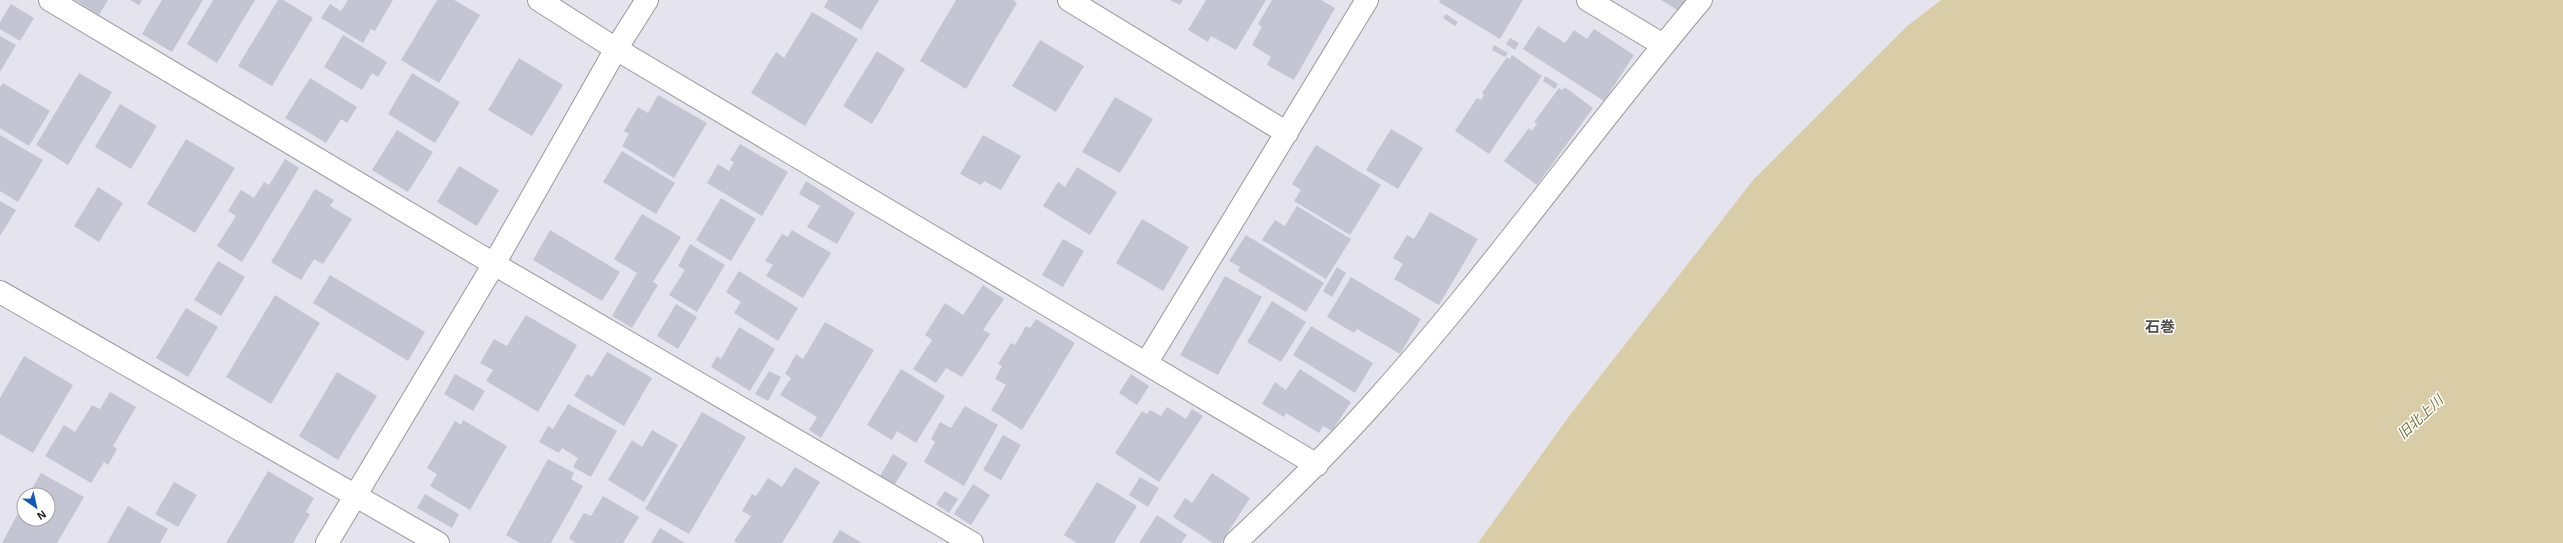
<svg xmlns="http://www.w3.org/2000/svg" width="2563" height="543" viewBox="0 0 2563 543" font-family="Helvetica,'Noto Sans JP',sans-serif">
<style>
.water{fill:#d8cda6}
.building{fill:#c4c4d3}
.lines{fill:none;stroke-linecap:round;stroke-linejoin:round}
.minor-casing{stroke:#999;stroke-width:24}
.minor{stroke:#fff;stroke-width:22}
.labels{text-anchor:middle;stroke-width:3;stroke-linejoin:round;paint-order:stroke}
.water-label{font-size:14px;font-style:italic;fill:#74783d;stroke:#fff}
.quarter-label{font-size:15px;font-weight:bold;fill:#4f4f4f;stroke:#fff}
</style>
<rect width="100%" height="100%" fill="#e5e3ed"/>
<path class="water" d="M 1941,0 L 2563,0 L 2563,543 L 1478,543 L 1570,415 L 1754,179 L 1906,27 Z"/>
<path class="building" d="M 75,0 L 108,0 L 99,15 Z
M 130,0 L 142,0 L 139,5 Z
M 162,0 L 203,0 L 172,52 L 142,34 Z
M 213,0 L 255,0 L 217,63 L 187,44 Z
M 278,0 L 283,0 L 313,18 L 272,86 L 238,66 Z
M 348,0 L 393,0 L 375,31 L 371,29 L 363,43 L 321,18 L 330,4 L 341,11 Z
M 437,0 L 454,0 L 480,15 L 439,83 L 401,60 Z
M 828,0 L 879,0 L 861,30 L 824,7 Z
M 956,0 L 1013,0 L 1017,3 L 966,89 L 920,61 Z
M 1170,0 L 1183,0 L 1180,5 Z
M 1206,0 L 1266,0 L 1236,50 L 1211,36 L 1208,42 L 1188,30 Z
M 1272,0 L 1321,0 L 1335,8 L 1294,80 L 1267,65 L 1271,57 L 1252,45 L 1262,27 L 1258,24 Z
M 1440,0 L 1523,0 L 1500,39 L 1439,2 Z
M 1661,0 L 1686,0 L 1679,11 Z
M 11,4 L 34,18 L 20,41 L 0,29 L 0,22 Z
M 812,12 L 858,39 L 805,126 L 751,93 L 776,52 L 784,58 Z
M 1446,14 L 1458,22 L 1455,26 L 1443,18 Z
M 1538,26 L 1565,43 L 1574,30 L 1587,39 L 1594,29 L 1634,55 L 1604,101 L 1523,49 Z
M 343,35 L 387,62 L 378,77 L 372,73 L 362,90 L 324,67 Z
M 0,36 L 16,45 L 0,72 Z
M 1510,38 L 1519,43 L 1515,50 L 1506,44 Z
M 1040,40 L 1084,66 L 1056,112 L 1012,86 Z
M 1494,45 L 1508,53 L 1505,57 L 1492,50 Z
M 877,51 L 905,69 L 872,124 L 843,106 Z
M 1512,55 L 1542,76 L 1489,154 L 1455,131 L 1477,98 L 1481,100 L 1484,95 L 1482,93 L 1507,57 L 1510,59 Z
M 519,58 L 563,85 L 532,136 L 488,110 Z
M 79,73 L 112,92 L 68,165 L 36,145 Z
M 412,73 L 460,102 L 435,143 L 388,114 Z
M 1545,76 L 1558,84 L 1555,89 L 1543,81 Z
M 310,78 L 357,107 L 347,123 L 341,119 L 326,143 L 285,118 Z
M 3,83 L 50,111 L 29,146 L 0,128 L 0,87 Z
M 1565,87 L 1593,108 L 1537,185 L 1504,161 L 1529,128 L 1532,131 L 1537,124 L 1534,122 L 1559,88 L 1562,90 Z
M 658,95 L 707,123 L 674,178 L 622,146 L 629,134 L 624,131 L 638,107 L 648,113 Z
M 1115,97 L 1153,119 L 1120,173 L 1082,152 Z
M 120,104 L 157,126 L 131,169 L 95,147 Z
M 1391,129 L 1423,148 L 1398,189 L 1366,170 Z
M 397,130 L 433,152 L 408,192 L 372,170 Z
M 0,135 L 43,160 L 18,202 L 0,191 Z
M 983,135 L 1021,156 L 1001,190 L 984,181 L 981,185 L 960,174 Z
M 186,139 L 235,168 L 195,233 L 147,204 Z
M 740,144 L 788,172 L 762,216 L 707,183 L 718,164 L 729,171 L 734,162 L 730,160 Z
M 1316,145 L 1381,185 L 1350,235 L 1294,201 L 1301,190 L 1292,184 Z
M 622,151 L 675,183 L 656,214 L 603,182 Z
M 285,159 L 299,168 L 242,262 L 217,246 L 236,216 L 228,211 L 241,190 L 254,198 L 264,182 L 269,185 Z
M 459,166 L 499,190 L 477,226 L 437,202 Z
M 1077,167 L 1117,192 L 1090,235 L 1043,206 L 1058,182 L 1065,187 Z
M 806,181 L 855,213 L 837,244 L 807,227 L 820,206 L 799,194 Z
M 98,187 L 123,203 L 99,242 L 74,226 Z
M 315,189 L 334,200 L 330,206 L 352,219 L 323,264 L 314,259 L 301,280 L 271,262 Z
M 721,198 L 756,219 L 731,261 L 696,240 Z
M 0,201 L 16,210 L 0,236 Z
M 1297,206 L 1351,239 L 1326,279 L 1262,240 L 1275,220 L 1285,226 Z
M 1430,212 L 1478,239 L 1439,305 L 1394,279 L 1403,264 L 1393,258 L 1407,235 L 1414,239 Z
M 642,214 L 681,237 L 653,282 L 658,285 L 632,328 L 612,316 L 637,273 L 614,259 Z
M 1142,219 L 1189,247 L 1163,291 L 1116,263 Z
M 550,230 L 620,272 L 602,301 L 533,260 Z
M 792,230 L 831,253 L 803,298 L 766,276 L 773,265 L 765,261 L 782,234 L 788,237 Z
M 1246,235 L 1324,283 L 1306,312 L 1238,271 L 1240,267 L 1229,261 Z
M 1063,239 L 1084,251 L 1063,287 L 1042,275 Z
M 690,244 L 725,265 L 697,312 L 669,295 L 685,270 L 678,266 Z
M 218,261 L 245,277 L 221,316 L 194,300 Z
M 1337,267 L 1346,273 L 1332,297 L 1323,291 Z
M 739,271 L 798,308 L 778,341 L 734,313 L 741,302 L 726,292 Z
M 330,275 L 425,332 L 408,361 L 313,303 Z
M 1225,276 L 1262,297 L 1218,375 L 1180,355 Z
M 1351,277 L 1421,319 L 1400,354 L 1357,329 L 1354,333 L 1327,317 Z
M 983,285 L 1004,299 L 983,330 L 990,334 L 962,377 L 946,368 L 936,383 L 913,369 L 932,340 L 925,335 L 945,303 L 963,315 Z
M 275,295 L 320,323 L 271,404 L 226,377 Z
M 1272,301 L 1306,322 L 1281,362 L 1247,342 Z
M 676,304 L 697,317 L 678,349 L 657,336 Z
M 186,308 L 218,327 L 188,377 L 156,358 Z
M 526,315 L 577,345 L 538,412 L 486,381 L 493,370 L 480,363 L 494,339 L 507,346 Z
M 1036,319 L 1075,343 L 1022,430 L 991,410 L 1006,385 L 995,379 L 1002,366 L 998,364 L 1011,343 L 1015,345 L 1026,326 L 1030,328 Z
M 825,322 L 874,350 L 821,438 L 809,430 L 817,417 L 780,395 L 791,378 L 785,374 L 796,354 L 803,359 Z
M 1311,326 L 1373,363 L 1355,393 L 1293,355 Z
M 739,327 L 775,349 L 750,391 L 711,367 L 717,356 L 721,359 Z
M 607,352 L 652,378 L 624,426 L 574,396 L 587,374 L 592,377 Z
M 24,356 L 73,385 L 33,453 L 0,434 L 0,398 Z
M 901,369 L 945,396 L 916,443 L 897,431 L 892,440 L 867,425 Z
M 1300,369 L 1351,402 L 1332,431 L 1323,426 L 1319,433 L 1286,413 L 1284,417 L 1262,404 L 1275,382 L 1286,390 Z
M 769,371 L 781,377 L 768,401 L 755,394 Z
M 337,372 L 377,396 L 338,460 L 299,436 Z
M 455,374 L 485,391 L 473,411 L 444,394 Z
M 1131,374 L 1149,386 L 1137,405 L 1119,393 Z
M 110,392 L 136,407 L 113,446 L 117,449 L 108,465 L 104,462 L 91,483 L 45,456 L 64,425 L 75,432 L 92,405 L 100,409 Z
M 568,404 L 617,431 L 591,477 L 573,467 L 578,458 L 562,448 L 559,453 L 539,442 L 548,426 L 553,429 Z
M 965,406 L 998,425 L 964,486 L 924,462 L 935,442 L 931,439 L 940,422 L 951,428 Z
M 1167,407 L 1186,419 L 1192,409 L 1203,416 L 1159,482 L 1115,453 L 1142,411 L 1147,414 L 1150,410 L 1161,416 Z
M 702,412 L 746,437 L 689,534 L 645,509 Z
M 463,420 L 507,446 L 470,510 L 430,486 L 437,474 L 427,468 L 455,421 L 461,425 Z
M 652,430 L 678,445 L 644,502 L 608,480 L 632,440 L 642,447 Z
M 1003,435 L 1021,445 L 1001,480 L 983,470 Z
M 893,454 L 908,463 L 895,484 L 880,476 Z
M 548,459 L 574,473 L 571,479 L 583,486 L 551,543 L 520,543 L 506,535 Z
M 795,467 L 820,482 L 782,543 L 738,543 L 734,541 L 751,516 L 742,511 L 752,494 L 756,496 L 768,478 L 782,487 Z
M 268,471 L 314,498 L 306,512 L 310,514 L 293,543 L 226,543 Z
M 41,473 L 84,497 L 57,543 L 2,543 L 24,502 L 24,519 L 48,519 L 48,495 L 28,495 Z
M 1212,473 L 1250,498 L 1221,543 L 1213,543 L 1173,517 L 1185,498 L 1192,503 Z
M 1140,477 L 1159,488 L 1148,507 L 1129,495 Z
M 174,482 L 197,495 L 178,527 L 155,514 Z
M 1097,482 L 1137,506 L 1114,543 L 1077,543 L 1064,535 Z
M 973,484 L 990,495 L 971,525 L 954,514 Z
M 945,491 L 958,499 L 949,513 L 936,504 Z
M 425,494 L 459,514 L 452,528 L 417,508 Z
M 603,496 L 639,517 L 623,543 L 575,543 L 569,538 L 584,513 L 591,516 Z
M 128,506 L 168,529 L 160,543 L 107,543 Z
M 1157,515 L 1187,535 L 1181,543 L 1139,543 Z
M 660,528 L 685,543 L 651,543 Z
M 840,530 L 862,543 L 832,543 Z"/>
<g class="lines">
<g class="minor-casing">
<path id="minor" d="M 50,0 L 494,264 L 972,543
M 539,0 L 616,49 L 1317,465
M 1069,0 L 1287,133
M 1588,0 L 1663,45
M 0,292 L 438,543
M 1147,362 L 1367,0
M 327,543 L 494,264 L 616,49 L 647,0
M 1235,543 C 1285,496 1334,448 1379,397 C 1493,270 1591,130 1701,0"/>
</g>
<use href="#minor" class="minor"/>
</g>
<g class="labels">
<g class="water-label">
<text transform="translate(2420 417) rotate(-43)" y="5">旧北上川</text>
</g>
<g class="quarter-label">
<text x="2160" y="332">石巻</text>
</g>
</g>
<g transform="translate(36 507) rotate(146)"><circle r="19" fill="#ffffff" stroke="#a4a4a4"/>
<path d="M0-3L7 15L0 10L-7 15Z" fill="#0f5aba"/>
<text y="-6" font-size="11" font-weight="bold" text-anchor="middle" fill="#1c1c1c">N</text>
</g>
</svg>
